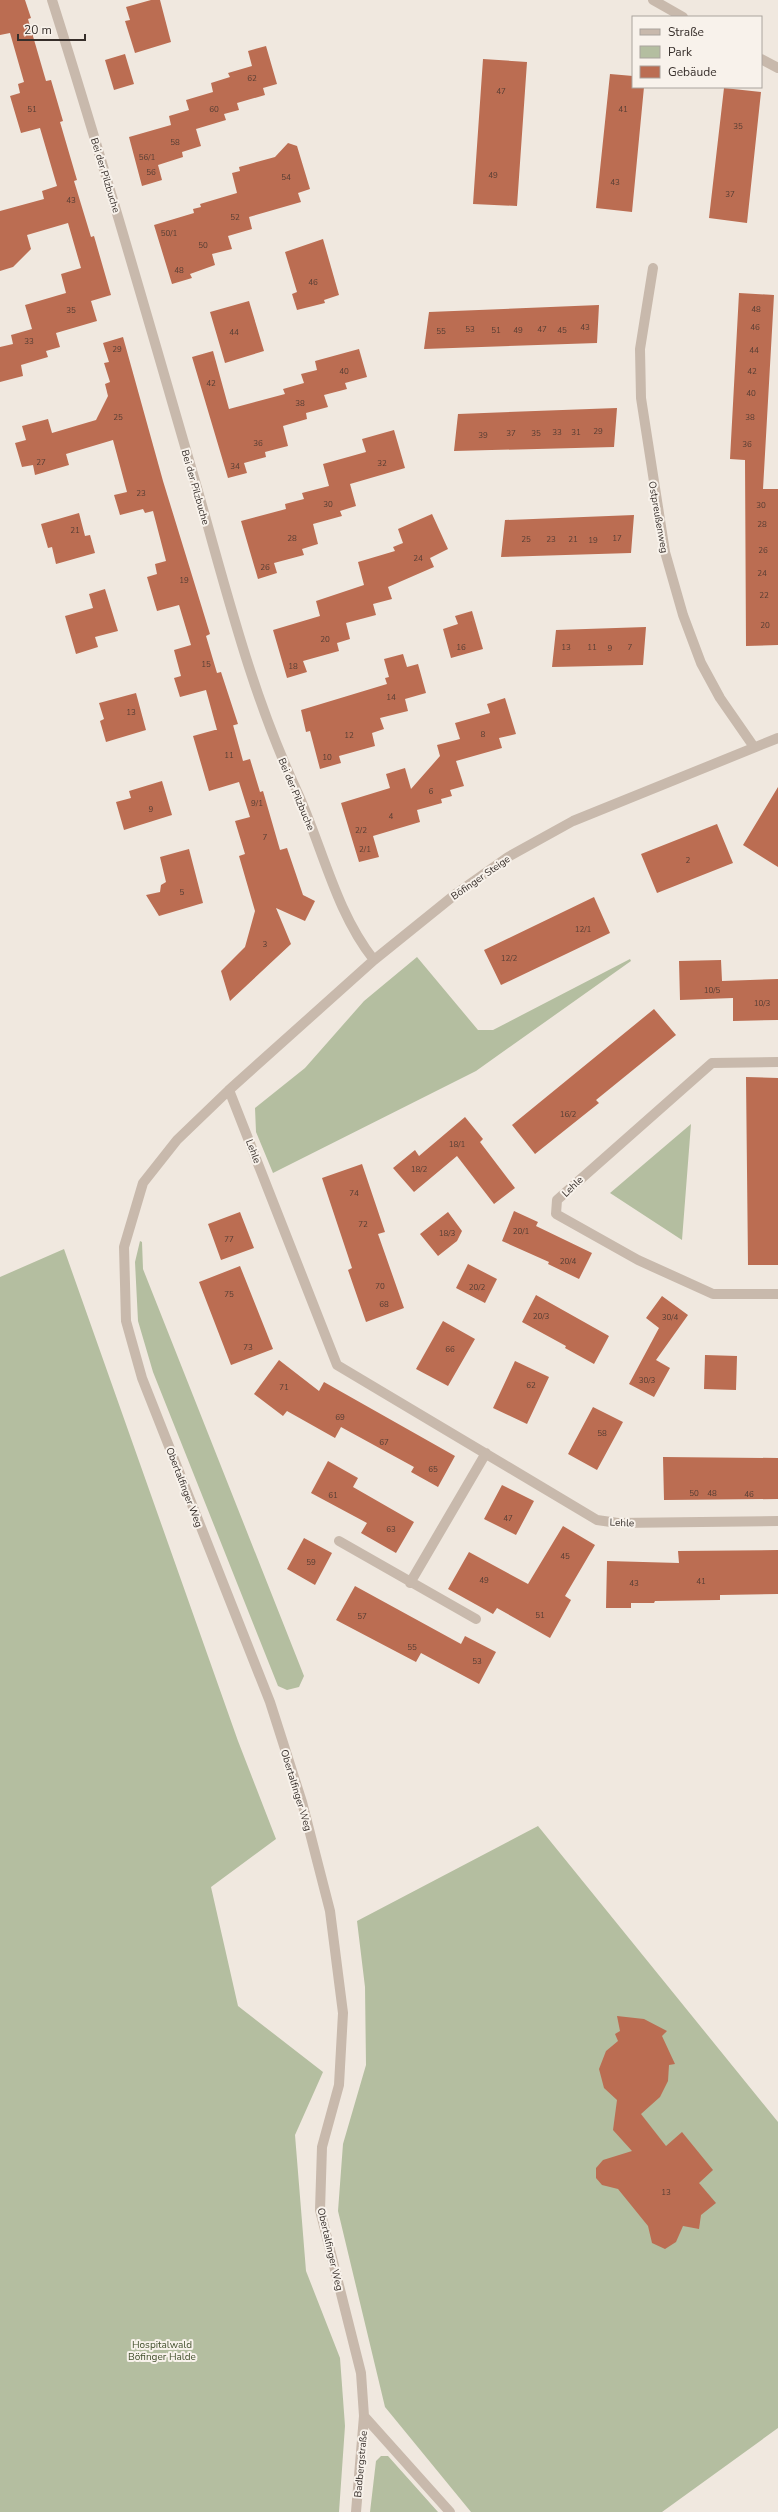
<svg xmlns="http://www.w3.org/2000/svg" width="778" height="2512" viewBox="0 0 778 2512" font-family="'Nunito Sans',sans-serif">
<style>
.green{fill:#b4bea0}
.building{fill:#bb6d52}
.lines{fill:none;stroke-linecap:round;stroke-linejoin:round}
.street{stroke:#c8b9ac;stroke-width:10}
.labels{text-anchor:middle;stroke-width:4;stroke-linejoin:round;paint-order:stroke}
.number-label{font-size:8px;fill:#573e34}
.street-label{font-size:10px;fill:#362e2a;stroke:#f8f2eb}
.park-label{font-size:10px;fill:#455230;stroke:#f8f2eb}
</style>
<rect width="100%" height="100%" fill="#f0e8df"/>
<path class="green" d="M 417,957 L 478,1030 L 493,1030 L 630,959 L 631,961 L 476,1071 L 273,1173 L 256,1132 L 255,1108 L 305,1068 L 364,1001 Z
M 691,1124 L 682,1240 L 610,1193 Z
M 140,1241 L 142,1242 L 143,1269 L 304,1676 L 299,1687 L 287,1690 L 278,1686 L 153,1372 L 138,1321 L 135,1262 Z
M 64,1249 L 238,1741 L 276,1839 L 211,1887 L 238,2006 L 323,2072 L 295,2135 L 306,2271 L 340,2358 L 345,2426 L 339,2512 L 0,2512 L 0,1277 Z
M 538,1826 L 778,2122 L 778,2428 L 662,2512 L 471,2512 L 385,2407 L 338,2211 L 343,2144 L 366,2065 L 365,1987 L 357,1921 Z
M 381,2456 L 388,2456 L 438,2512 L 370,2512 L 376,2461 Z"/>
<path class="building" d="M 0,0 L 25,0 L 31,18 L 28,19 L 46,81 L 51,80 L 63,121 L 60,122 L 77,180 L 74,181 L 91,237 L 94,236 L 111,295 L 91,301 L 97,321 L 56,333 L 60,347 L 46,351 L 48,357 L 21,365 L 23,376 L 0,382 L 0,347 L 13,344 L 11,335 L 32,329 L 25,305 L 66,293 L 61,274 L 81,268 L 68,223 L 27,235 L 31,249 L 13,267 L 0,271 L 0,211 L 44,199 L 42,191 L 57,186 L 40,128 L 21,133 L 10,96 L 20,93 L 18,84 L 24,82 L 10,33 L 0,35 Z
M 151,0 L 160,0 L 171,42 L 135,53 L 125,21 L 130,20 L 126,7 Z
M 266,46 L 277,84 L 263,88 L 265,95 L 237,103 L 239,110 L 224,114 L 226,120 L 196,129 L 201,146 L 182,152 L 183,157 L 158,165 L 162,180 L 142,186 L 129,137 L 171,125 L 169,116 L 189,110 L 186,100 L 213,92 L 211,83 L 230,77 L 228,73 L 252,66 L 248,51 Z
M 125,54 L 134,84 L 114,90 L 105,60 Z
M 483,59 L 527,62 L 517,206 L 473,204 Z
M 610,74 L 633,76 L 633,87 L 644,87 L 632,212 L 596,208 Z
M 724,88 L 761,92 L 747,223 L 709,218 Z
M 288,143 L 297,146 L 310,189 L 298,193 L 301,202 L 249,217 L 252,229 L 228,236 L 232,249 L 212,254 L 215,265 L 190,274 L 192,278 L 172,284 L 154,225 L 194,213 L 193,209 L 201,207 L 200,204 L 237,193 L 232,173 L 240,171 L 239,167 L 275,157 Z
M 323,239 L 339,295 L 324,300 L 325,303 L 297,310 L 292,294 L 297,292 L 285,252 Z
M 739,293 L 774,295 L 763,489 L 778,489 L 778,645 L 746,646 L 745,460 L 730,459 Z
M 249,301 L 264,351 L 225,363 L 210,312 Z
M 599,305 L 597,343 L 424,349 L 429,312 Z
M 123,337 L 163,481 L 210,634 L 206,636 L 217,673 L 221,672 L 238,724 L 217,730 L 206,690 L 180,697 L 174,678 L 181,676 L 174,650 L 191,645 L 179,605 L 157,611 L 147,577 L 157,574 L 155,564 L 166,561 L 153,511 L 145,513 L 143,509 L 120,515 L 114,495 L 127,492 L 113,440 L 66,454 L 69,465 L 35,475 L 33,465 L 22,467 L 15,443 L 26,440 L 22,426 L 48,419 L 52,433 L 96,420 L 108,396 L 105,384 L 110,382 L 104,363 L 109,362 L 103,343 Z
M 359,349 L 367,377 L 345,383 L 347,389 L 324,395 L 328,407 L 306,413 L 307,419 L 283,426 L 288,446 L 265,452 L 266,457 L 244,463 L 247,473 L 228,478 L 192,357 L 213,351 L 229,409 L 285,394 L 283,389 L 304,383 L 301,374 L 317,370 L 315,361 Z
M 617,408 L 614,447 L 454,451 L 458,414 Z
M 394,430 L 405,468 L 350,484 L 356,506 L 340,511 L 342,516 L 313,524 L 318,544 L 302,549 L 304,555 L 274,563 L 277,573 L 258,579 L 241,521 L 286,509 L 285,504 L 304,499 L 302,493 L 329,486 L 323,464 L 366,452 L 362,439 Z
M 79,513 L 85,536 L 90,535 L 95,553 L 56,564 L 52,547 L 48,548 L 41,524 Z
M 432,514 L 448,549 L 430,558 L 434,567 L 388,587 L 392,599 L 373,604 L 376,615 L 346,623 L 350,639 L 337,643 L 339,651 L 303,661 L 307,672 L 287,678 L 273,630 L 320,616 L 316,601 L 364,585 L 358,562 L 395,551 L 393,547 L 403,543 L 398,529 Z
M 634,515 L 631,553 L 501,557 L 505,520 Z
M 105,589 L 118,631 L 95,637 L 98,647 L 76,654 L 65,616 L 93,608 L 89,594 Z
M 472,611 L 483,649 L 451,658 L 443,629 L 458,624 L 455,616 Z
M 646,627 L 643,665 L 552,667 L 556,630 Z
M 403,654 L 407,667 L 418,664 L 426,693 L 405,699 L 408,711 L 380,718 L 384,729 L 372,733 L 375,746 L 339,756 L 341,763 L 320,769 L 310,731 L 306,732 L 301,710 L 387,684 L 385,678 L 389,677 L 384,659 Z
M 136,693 L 146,730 L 106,742 L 100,721 L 104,719 L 99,703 Z
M 505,698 L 516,734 L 499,738 L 502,748 L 456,761 L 464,786 L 450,790 L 452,796 L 441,799 L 442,803 L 417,810 L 420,822 L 373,836 L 379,857 L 359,862 L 341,803 L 390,788 L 386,774 L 405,768 L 411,789 L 440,756 L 437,745 L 460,739 L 455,723 L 490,713 L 487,704 Z
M 233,725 L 243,761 L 250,759 L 260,792 L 263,791 L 280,850 L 287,848 L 303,895 L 315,901 L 305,921 L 276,908 L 291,944 L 230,1001 L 221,971 L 245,947 L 255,911 L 239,856 L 245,854 L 235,821 L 250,817 L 239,782 L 209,791 L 193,736 Z
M 162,781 L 172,815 L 124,830 L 116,802 L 131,798 L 129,791 Z
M 778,787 L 778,867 L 743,845 Z
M 717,824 L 733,863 L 657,893 L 641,854 Z
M 189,849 L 203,903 L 159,916 L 146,895 L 160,892 L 161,885 L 166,882 L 160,857 Z
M 594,897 L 610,933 L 501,985 L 484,950 Z
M 721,960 L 722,981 L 778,979 L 778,1020 L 733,1021 L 733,998 L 680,1000 L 679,961 Z
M 654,1009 L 676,1035 L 596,1100 L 599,1103 L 535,1154 L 512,1125 Z
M 746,1077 L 778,1078 L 778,1265 L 748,1265 Z
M 465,1117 L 483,1139 L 480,1142 L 515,1188 L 494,1204 L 457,1156 L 414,1192 L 393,1168 L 415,1150 L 419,1156 Z
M 362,1164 L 385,1232 L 378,1234 L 404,1308 L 366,1322 L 348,1270 L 352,1268 L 322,1178 Z
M 514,1211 L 538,1222 L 536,1226 L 592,1253 L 579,1279 L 548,1264 L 549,1262 L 502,1241 Z
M 240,1212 L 254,1248 L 221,1260 L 208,1224 Z
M 448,1212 L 462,1231 L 457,1241 L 438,1256 L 420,1234 Z
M 468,1264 L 497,1279 L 485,1303 L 456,1288 Z
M 240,1266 L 273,1349 L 231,1365 L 199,1282 Z
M 536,1295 L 609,1336 L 594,1364 L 565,1348 L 566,1346 L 522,1322 Z
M 662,1296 L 688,1315 L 656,1360 L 670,1368 L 654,1397 L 629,1384 L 659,1328 L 646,1318 Z
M 443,1321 L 475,1339 L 448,1386 L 416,1369 Z
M 705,1355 L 737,1356 L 736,1390 L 704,1389 Z
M 279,1360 L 319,1391 L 324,1382 L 455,1456 L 438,1487 L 411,1472 L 414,1467 L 341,1427 L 335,1438 L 287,1411 L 283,1416 L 254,1394 Z
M 515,1361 L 549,1377 L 527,1424 L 493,1408 Z
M 593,1407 L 623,1422 L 597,1470 L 568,1454 Z
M 663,1457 L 778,1458 L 778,1499 L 664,1500 Z
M 328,1461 L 358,1478 L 353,1487 L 414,1522 L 396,1553 L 361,1533 L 367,1523 L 311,1493 Z
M 502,1485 L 534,1501 L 516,1535 L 484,1519 Z
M 563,1526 L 595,1545 L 565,1596 L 571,1600 L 550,1638 L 497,1608 L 493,1614 L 448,1589 L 469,1552 L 528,1584 Z
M 304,1538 L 332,1553 L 315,1585 L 287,1569 Z
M 778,1550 L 778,1594 L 720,1595 L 720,1600 L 655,1601 L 654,1603 L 631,1603 L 631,1608 L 606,1608 L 607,1561 L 679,1563 L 678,1551 Z
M 355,1586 L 461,1644 L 465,1636 L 496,1652 L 479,1684 L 421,1653 L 416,1662 L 336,1620 Z
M 617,2016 L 644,2019 L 667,2031 L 662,2036 L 675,2064 L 669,2065 L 668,2081 L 660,2097 L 641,2114 L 666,2146 L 682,2132 L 713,2170 L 699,2183 L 716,2203 L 701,2215 L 699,2229 L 683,2226 L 676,2242 L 665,2249 L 652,2243 L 648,2226 L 618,2189 L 602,2185 L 596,2178 L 596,2168 L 603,2160 L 632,2151 L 613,2130 L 617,2100 L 604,2088 L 599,2069 L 606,2051 L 618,2041 L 615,2034 L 620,2031 Z"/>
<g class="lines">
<path class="street" d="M 52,0 C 102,157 147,316 193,474 C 224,580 249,688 296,789 C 322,845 335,911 374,960
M 653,0 L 683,17
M 761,59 L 778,68
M 653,268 L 640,349 L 641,398 L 665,552 L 683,615 L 701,663 L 720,698 L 754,747
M 778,1062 L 712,1063 L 557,1200 L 556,1214 L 638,1260 L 713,1294 L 778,1294
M 229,1090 L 337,1365 L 597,1520 L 618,1523 L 778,1521
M 339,1541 L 476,1619
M 410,1583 L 486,1453
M 364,2416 L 450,2512
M 356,2512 L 364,2416 L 361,2373 L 320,2210 L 322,2147 L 339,2085 L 343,2013 L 330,1911 L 302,1802 L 270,1702 L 142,1378 L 126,1321 L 124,1247 L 143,1183 L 177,1140 L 229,1090 L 374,960 L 457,893 L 508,857 L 573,821 L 778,738"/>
</g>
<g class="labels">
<g class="number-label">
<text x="252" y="81">62</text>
<text x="501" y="94">47</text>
<text x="32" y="112">51</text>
<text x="214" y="112">60</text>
<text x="623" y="112">41</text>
<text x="738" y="129">35</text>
<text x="175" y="145">58</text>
<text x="147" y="160">56/1</text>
<text x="151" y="175">56</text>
<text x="493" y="178">49</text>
<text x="286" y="180">54</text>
<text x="615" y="185">43</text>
<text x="730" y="197">37</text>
<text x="71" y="203">43</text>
<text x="235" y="220">52</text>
<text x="169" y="236">50/1</text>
<text x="203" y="248">50</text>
<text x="179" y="273">48</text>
<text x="313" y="285">46</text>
<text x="756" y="312">48</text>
<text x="71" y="313">35</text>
<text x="585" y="330">43</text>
<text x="755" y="330">46</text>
<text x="470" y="332">53</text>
<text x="542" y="332">47</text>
<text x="496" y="333">51</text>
<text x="518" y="333">49</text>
<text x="562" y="333">45</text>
<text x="441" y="334">55</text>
<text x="234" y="335">44</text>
<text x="29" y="344">33</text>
<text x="117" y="352">29</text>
<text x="754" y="353">44</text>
<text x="344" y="374">40</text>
<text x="752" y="374">42</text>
<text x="211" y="386">42</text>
<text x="751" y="396">40</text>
<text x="300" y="406">38</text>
<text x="118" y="420">25</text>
<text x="750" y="420">38</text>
<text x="598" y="434">29</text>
<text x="557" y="435">33</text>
<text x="576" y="435">31</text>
<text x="511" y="436">37</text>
<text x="536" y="436">35</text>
<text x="483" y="438">39</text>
<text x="258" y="446">36</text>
<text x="747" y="447">36</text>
<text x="41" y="465">27</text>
<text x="382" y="466">32</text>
<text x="235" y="469">34</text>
<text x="141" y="496">23</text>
<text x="328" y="507">30</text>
<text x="761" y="508">30</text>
<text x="762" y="527">28</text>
<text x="75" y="533">21</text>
<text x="292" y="541">28</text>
<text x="617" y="541">17</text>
<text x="526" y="542">25</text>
<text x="551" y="542">23</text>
<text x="573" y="542">21</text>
<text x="593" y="543">19</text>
<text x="763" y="553">26</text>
<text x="418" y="561">24</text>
<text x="265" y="570">26</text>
<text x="762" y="576">24</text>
<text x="184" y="583">19</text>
<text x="764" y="598">22</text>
<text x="765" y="628">20</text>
<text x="325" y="642">20</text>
<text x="461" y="650">16</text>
<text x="566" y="650">13</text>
<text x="592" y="650">11</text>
<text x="630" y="650">7</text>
<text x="610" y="651">9</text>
<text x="206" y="667">15</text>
<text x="293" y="669">18</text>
<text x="391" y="700">14</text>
<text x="131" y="715">13</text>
<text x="483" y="737">8</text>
<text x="349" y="738">12</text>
<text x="229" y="758">11</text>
<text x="327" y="760">10</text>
<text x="431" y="794">6</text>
<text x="257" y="806">9/1</text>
<text x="151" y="812">9</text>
<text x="391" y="819">4</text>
<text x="361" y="833">2/2</text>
<text x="265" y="840">7</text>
<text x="365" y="852">2/1</text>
<text x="688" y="863">2</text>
<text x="182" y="895">5</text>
<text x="583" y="932">12/1</text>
<text x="265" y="947">3</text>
<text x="509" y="961">12/2</text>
<text x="712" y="993">10/5</text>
<text x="762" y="1006">10/3</text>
<text x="568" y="1117">16/2</text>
<text x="457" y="1147">18/1</text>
<text x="419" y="1172">18/2</text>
<text x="354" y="1196">74</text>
<text x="363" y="1227">72</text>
<text x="521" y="1234">20/1</text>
<text x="447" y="1236">18/3</text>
<text x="229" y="1242">77</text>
<text x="568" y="1264">20/4</text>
<text x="380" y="1289">70</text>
<text x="477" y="1290">20/2</text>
<text x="229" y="1297">75</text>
<text x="384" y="1307">68</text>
<text x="541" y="1319">20/3</text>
<text x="670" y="1320">30/4</text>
<text x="248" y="1350">73</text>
<text x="450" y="1352">66</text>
<text x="647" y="1383">30/3</text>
<text x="531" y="1388">62</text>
<text x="284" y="1390">71</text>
<text x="340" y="1420">69</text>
<text x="602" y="1436">58</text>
<text x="384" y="1445">67</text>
<text x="433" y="1472">65</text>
<text x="694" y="1496">50</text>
<text x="712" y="1496">48</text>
<text x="749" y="1497">46</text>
<text x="333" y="1498">61</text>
<text x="508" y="1521">47</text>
<text x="391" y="1532">63</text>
<text x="565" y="1559">45</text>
<text x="311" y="1565">59</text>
<text x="484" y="1583">49</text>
<text x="701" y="1584">41</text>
<text x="634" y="1586">43</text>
<text x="540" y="1618">51</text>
<text x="362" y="1619">57</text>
<text x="412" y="1650">55</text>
<text x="477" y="1664">53</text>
<text x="666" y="2195">13</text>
</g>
<g class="street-label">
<text transform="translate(106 175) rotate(73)" y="4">Bei der Pilzbuche</text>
<text transform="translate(196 487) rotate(74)" y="4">Bei der Pilzbuche</text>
<text transform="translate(659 517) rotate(80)" y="4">Ostpreußenweg</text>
<text transform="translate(297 794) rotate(67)" y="4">Bei der Pilzbuche</text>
<text transform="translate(480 877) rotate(-35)" y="4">Böfinger Steige</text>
<text transform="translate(254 1151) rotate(69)" y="4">Lehle</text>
<text transform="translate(572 1186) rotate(-44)" y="4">Lehle</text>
<text transform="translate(185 1487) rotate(69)" y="4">Obertalfinger Weg</text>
<text transform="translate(622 1522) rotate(2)" y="4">Lehle</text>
<text transform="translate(297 1790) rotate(73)" y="4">Obertalfinger Weg</text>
<text transform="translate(331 2249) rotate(77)" y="4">Obertalfinger Weg</text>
<text transform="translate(360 2464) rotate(-85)" y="4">Badbergstraße</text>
</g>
<g class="park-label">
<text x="162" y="2348">Hospitalwald<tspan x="162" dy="12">Böfinger Halde</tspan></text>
</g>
</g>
<rect x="632" y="16" width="130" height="72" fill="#f8f2eb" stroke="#aaa49e"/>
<rect x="640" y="29" width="20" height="6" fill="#c8b9ac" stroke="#aaa49e"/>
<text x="668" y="36" font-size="12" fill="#362e2a">Straße</text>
<rect x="640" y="46" width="20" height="12" fill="#b4bea0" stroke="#aaa49e"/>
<text x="668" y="56" font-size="12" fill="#362e2a">Park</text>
<rect x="640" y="66" width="20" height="12" fill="#bb6d52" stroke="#aaa49e"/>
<text x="668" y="76" font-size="12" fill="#362e2a">Gebäude</text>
<path d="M18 34v6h67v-6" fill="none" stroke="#362e2a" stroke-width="2"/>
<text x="24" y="34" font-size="12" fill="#362e2a" stroke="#f8f2eb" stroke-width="3" paint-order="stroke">20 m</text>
</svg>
